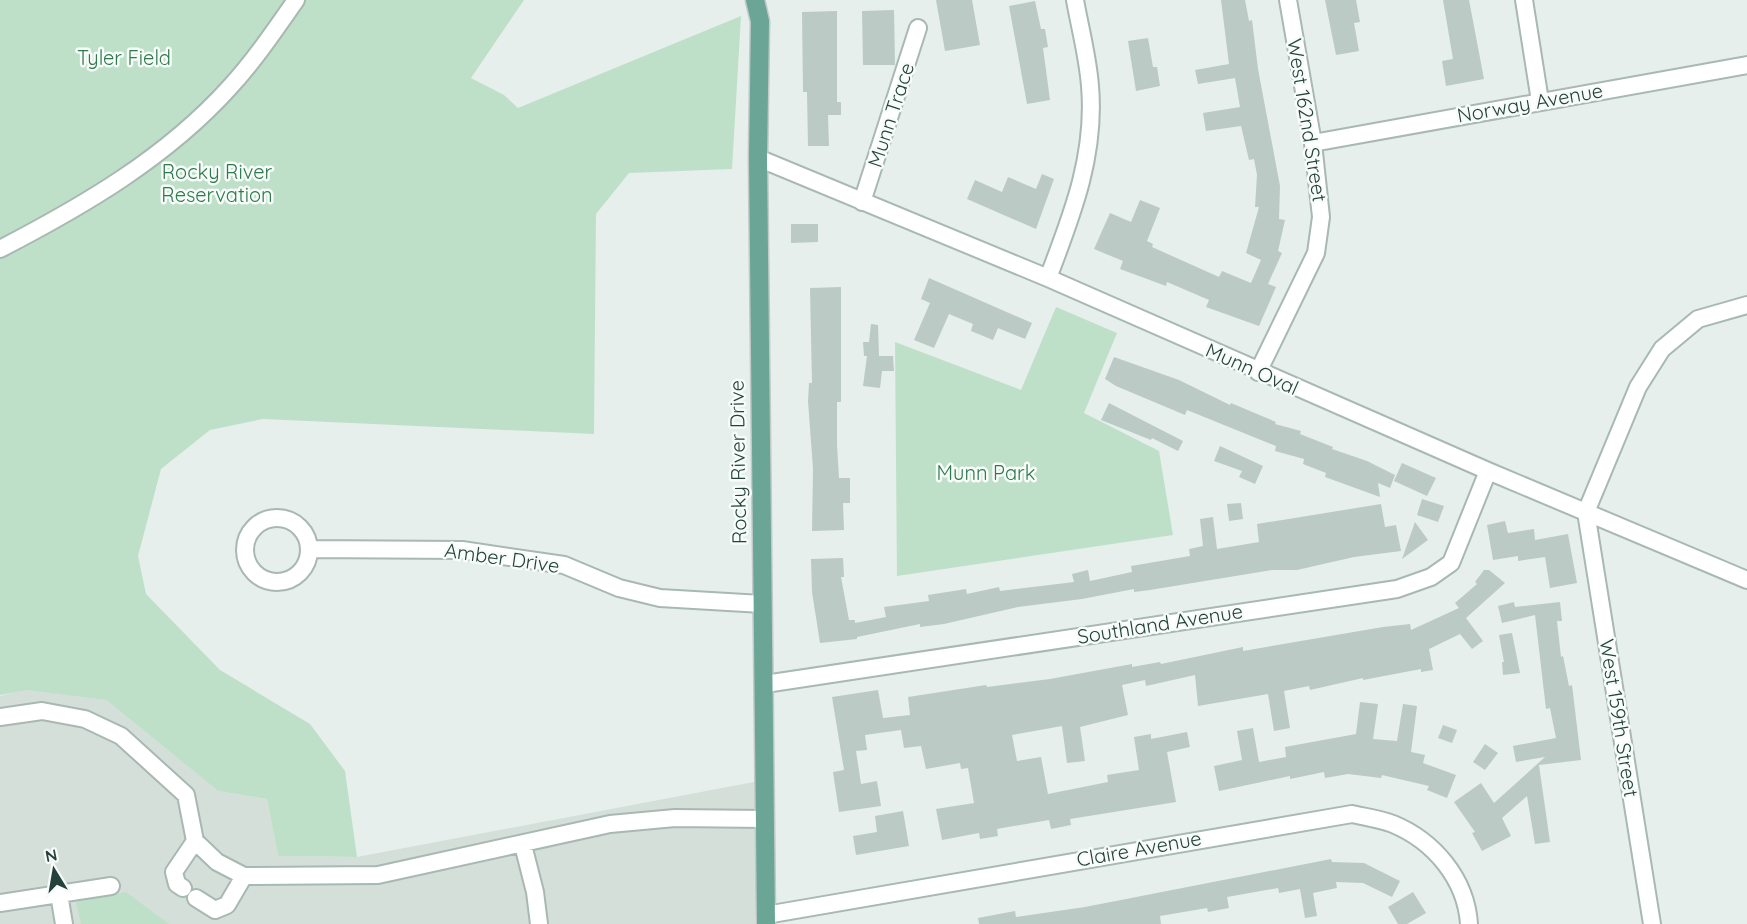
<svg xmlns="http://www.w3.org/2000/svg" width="1747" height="924" viewBox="0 0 1747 924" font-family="Quicksand,sans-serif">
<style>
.built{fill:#d4dfda}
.green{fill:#bfe0c8}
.building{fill:#bbcac4}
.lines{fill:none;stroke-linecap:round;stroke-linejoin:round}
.minor-casing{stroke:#a8b8b2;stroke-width:20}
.major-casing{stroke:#c2cac8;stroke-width:21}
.minor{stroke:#fff;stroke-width:16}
.major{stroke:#6aa596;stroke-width:18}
.labels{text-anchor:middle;stroke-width:5;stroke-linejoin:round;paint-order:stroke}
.park-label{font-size:20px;fill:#2d7a4b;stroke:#f7fbf9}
.street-label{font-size:20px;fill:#24423a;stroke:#f7fbf9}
</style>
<rect width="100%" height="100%" fill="#e6efeb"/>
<path class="built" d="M 27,689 L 106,700 L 218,791 L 267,799 L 278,856 L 357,857 L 759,781 L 755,924 L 0,924 L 0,696 Z"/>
<path class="green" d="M 0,0 L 524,0 L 471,78 L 504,95 L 518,108 L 741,16 L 732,169 L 629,173 L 596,214 L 594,434 L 263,419 L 210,430 L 161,469 L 138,556 L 146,594 L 220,670 L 310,724 L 345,771 L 357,857 L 278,856 L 267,799 L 218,791 L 106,700 L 27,690 L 0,695 Z
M 1056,307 L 1117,333 L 1084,413 L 1159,451 L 1173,535 L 897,576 L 895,342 L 1021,390 Z
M 126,892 L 169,924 L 81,924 L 76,902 Z"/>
<path class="building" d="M 936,0 L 972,0 L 980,45 L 945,51 Z
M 1221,0 L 1245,0 L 1249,21 L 1252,20 L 1258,69 L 1280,186 L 1279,219 L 1285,220 L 1278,251 L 1282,253 L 1268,284 L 1276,287 L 1259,326 L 1206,307 L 1209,300 L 1167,282 L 1166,286 L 1120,269 L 1123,261 L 1094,249 L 1110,213 L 1131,222 L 1140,200 L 1160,208 L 1147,241 L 1153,244 L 1152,247 L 1219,277 L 1222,271 L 1251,283 L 1261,260 L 1246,253 L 1259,207 L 1255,207 L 1257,175 L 1254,159 L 1249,160 L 1241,126 L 1206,131 L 1203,113 L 1240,107 L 1235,78 L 1198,84 L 1195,70 L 1229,64 Z
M 1325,0 L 1356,0 L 1360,22 L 1354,23 L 1359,51 L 1336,55 Z
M 1443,0 L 1469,0 L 1484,79 L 1446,86 L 1442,61 L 1453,59 Z
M 1035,1 L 1041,29 L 1045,29 L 1048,47 L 1043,48 L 1050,100 L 1027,104 L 1009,6 Z
M 894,10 L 895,65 L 863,65 L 862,11 Z
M 837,11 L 837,102 L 841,102 L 841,115 L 828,115 L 829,146 L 808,146 L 807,92 L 803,92 L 802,12 Z
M 1148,38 L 1153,67 L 1157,67 L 1160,86 L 1136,91 L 1128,41 Z
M 1042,174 L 1054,179 L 1036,229 L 967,199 L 975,180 L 1002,192 L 1008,177 L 1036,189 Z
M 791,224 L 818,224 L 818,242 L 791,243 Z
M 929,278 L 1032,323 L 1025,339 L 998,328 L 993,340 L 971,331 L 973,324 L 949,314 L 934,348 L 914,340 L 930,303 L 921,299 Z
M 841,287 L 841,402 L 837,402 L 837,445 L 839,478 L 850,478 L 850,503 L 843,503 L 844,530 L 812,531 L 813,469 L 808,401 L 809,383 L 812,383 L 810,288 Z
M 871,324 L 878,325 L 879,356 L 893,356 L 894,371 L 882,371 L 880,388 L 863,386 L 867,356 L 864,356 L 863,342 L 869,342 Z
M 1114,357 L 1179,380 L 1230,405 L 1231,403 L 1276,422 L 1275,424 L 1301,431 L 1300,434 L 1333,447 L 1332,449 L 1367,461 L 1395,475 L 1390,488 L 1378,483 L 1380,497 L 1325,477 L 1326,473 L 1303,464 L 1304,459 L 1275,451 L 1276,446 L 1187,410 L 1185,415 L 1116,386 L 1105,379 Z
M 1109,403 L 1183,441 L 1178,451 L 1152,438 L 1151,440 L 1101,420 Z
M 1220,446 L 1263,466 L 1255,484 L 1239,477 L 1242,471 L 1214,461 Z
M 1402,463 L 1436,478 L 1427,496 L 1394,481 Z
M 1422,499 L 1444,506 L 1438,522 L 1417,515 Z
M 1241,503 L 1243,519 L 1229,521 L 1227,504 Z
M 1381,504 L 1385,527 L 1396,525 L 1401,551 L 1354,557 L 1297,570 L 1272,570 L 1150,590 L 1134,592 L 1134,589 L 1082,599 L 1018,607 L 944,624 L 920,627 L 920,624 L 857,637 L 857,639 L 820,643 L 812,592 L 811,559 L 843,558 L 844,577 L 841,577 L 849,620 L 855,620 L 855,623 L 886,617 L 884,607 L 929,601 L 928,595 L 966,589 L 967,594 L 999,587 L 1000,591 L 1074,582 L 1072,574 L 1088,570 L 1090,581 L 1132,572 L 1131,566 L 1190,556 L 1189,549 L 1203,546 L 1200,519 L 1213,517 L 1217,549 L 1259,542 L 1257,524 Z
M 1505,521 L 1508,533 L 1534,529 L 1535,540 L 1568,534 L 1577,583 L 1550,588 L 1545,557 L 1518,561 L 1518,556 L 1493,560 L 1487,525 Z
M 1415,522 L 1428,540 L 1402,559 Z
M 1484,570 L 1489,570 L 1505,583 L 1466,618 L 1483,641 L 1472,649 L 1460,634 L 1429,649 L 1433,670 L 1421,672 L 1421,669 L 1363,680 L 1363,678 L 1310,690 L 1309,686 L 1284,691 L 1290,728 L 1274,731 L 1268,694 L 1198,706 L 1195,675 L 1146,686 L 1145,680 L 1122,685 L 1128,715 L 1080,727 L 1085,761 L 1067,763 L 1062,726 L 1012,735 L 1017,761 L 1041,757 L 1048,794 L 1108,782 L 1107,775 L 1139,770 L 1134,737 L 1151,734 L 1151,739 L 1187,732 L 1190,747 L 1167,752 L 1176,802 L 1070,819 L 1071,825 L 1051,829 L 1049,820 L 997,829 L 998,836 L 980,839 L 979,833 L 942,840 L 936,809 L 974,803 L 968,768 L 961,769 L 960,763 L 926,769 L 921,746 L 904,748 L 901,730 L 865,735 L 867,750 L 856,751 L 861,784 L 877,781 L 881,806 L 839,812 L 833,772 L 844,770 L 832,697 L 878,690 L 883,718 L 910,715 L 908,697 L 986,685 L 987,687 L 1050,679 L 1132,664 L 1132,667 L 1160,662 L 1161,664 L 1243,647 L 1243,651 L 1383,627 L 1410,624 L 1411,630 L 1459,608 L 1455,603 L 1477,584 L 1475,582 Z
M 1514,602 L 1515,607 L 1560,602 L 1562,621 L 1557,621 L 1561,657 L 1563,656 L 1569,686 L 1572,685 L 1581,760 L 1539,765 L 1550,842 L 1535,844 L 1527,796 L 1502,818 L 1511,836 L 1482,851 L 1472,833 L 1475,832 L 1454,802 L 1481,783 L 1494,803 L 1545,757 L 1516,762 L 1513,746 L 1556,738 L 1550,708 L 1546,709 L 1535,615 L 1502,623 L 1498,606 Z
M 1512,633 L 1520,673 L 1503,675 L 1502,662 L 1504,662 L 1499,635 Z
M 1360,702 L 1378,704 L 1373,739 L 1397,741 L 1403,704 L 1417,706 L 1411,752 L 1425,755 L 1423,763 L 1456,775 L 1447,798 L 1427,790 L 1429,786 L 1382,775 L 1381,778 L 1348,774 L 1325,778 L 1324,772 L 1290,779 L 1290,776 L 1219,791 L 1214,766 L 1242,760 L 1237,731 L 1253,728 L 1259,762 L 1286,757 L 1285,747 L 1356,734 Z
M 1443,725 L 1457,730 L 1452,743 L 1438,738 Z
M 1485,744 L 1498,753 L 1485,770 L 1473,762 Z
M 903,811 L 909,846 L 856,855 L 853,836 L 877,832 L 875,816 Z
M 1331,859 L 1332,862 L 1364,863 L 1400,881 L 1392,897 L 1363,883 L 1336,882 L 1337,888 L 1313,893 L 1317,916 L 1305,918 L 1300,889 L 1279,893 L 1278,888 L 1227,897 L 1229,908 L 1208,912 L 1207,908 L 1160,916 L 1161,924 L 979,924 L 978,918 L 1015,911 L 1016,917 L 1085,907 Z
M 1413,892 L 1426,913 L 1407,924 L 1398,924 L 1388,907 Z"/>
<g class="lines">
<g class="minor-casing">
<path id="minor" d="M 1524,0 L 1540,101
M 1313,143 L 1747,65
M 758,158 L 1048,278 L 1488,471 L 1747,580
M 862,202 L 918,28
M 0,249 C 83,206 166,158 230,87 C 254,61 275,30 296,0
M 1048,278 C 1072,215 1096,155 1090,86 C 1088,58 1080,28 1075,0
M 1258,372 L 1316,253 L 1321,217 L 1313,143 L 1288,0
M245 550a32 32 0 1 1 64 0a32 32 0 1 1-64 0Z
M 309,549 L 462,550 L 564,565 L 619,588 L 660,598 L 762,604
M 765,684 L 1397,589 L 1431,577 L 1451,563 L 1488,471
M 0,717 L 42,711 L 85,719 L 121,736 L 186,795 L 195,841 L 217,862 L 244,876 L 378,875 L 610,824 L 675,818 L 765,819
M 523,845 L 535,892 L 539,924
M 183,888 L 177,884 L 174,872 L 195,841
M 59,894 L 64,924
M 196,898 L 215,910 L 227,905 L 244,876
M 0,903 L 111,886
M 766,915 L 1352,814 C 1365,817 1380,819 1393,824 C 1434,841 1466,879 1469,924
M 1652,924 L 1586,512 L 1638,387 L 1662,349 L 1698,319 L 1747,305"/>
</g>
<g class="major-casing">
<path id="major" d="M 755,0 L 760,21 L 758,158 L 766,924"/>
</g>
<use href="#minor" class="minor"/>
<use href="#major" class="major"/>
</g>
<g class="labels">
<g class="park-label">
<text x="124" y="65">Tyler Field</text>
<text x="217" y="179">Rocky River<tspan x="217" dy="23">Reservation</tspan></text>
<text x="986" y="480">Munn Park</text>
</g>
<g class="street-label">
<text transform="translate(1530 103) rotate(-10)" y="7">Norway Avenue</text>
<text transform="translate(891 115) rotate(-72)" y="7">Munn Trace</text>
<text transform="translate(1307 120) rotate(81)" y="7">West 162nd Street</text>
<text transform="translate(1252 369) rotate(24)" y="7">Munn Oval</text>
<text transform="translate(738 462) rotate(-91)" y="7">Rocky River Drive</text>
<text transform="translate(502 558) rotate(8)" y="7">Amber Drive</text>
<text transform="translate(1160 624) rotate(-9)" y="7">Southland Avenue</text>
<text transform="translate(1619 718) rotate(81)" y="7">West 159th Street</text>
<text transform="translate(1139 849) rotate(-10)" y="7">Claire Avenue</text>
</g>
</g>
<g transform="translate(54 870) rotate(349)" stroke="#f7fbf9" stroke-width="4.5" paint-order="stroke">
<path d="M0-4.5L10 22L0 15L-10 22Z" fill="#24423a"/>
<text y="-9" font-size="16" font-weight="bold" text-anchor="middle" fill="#24423a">N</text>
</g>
</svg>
